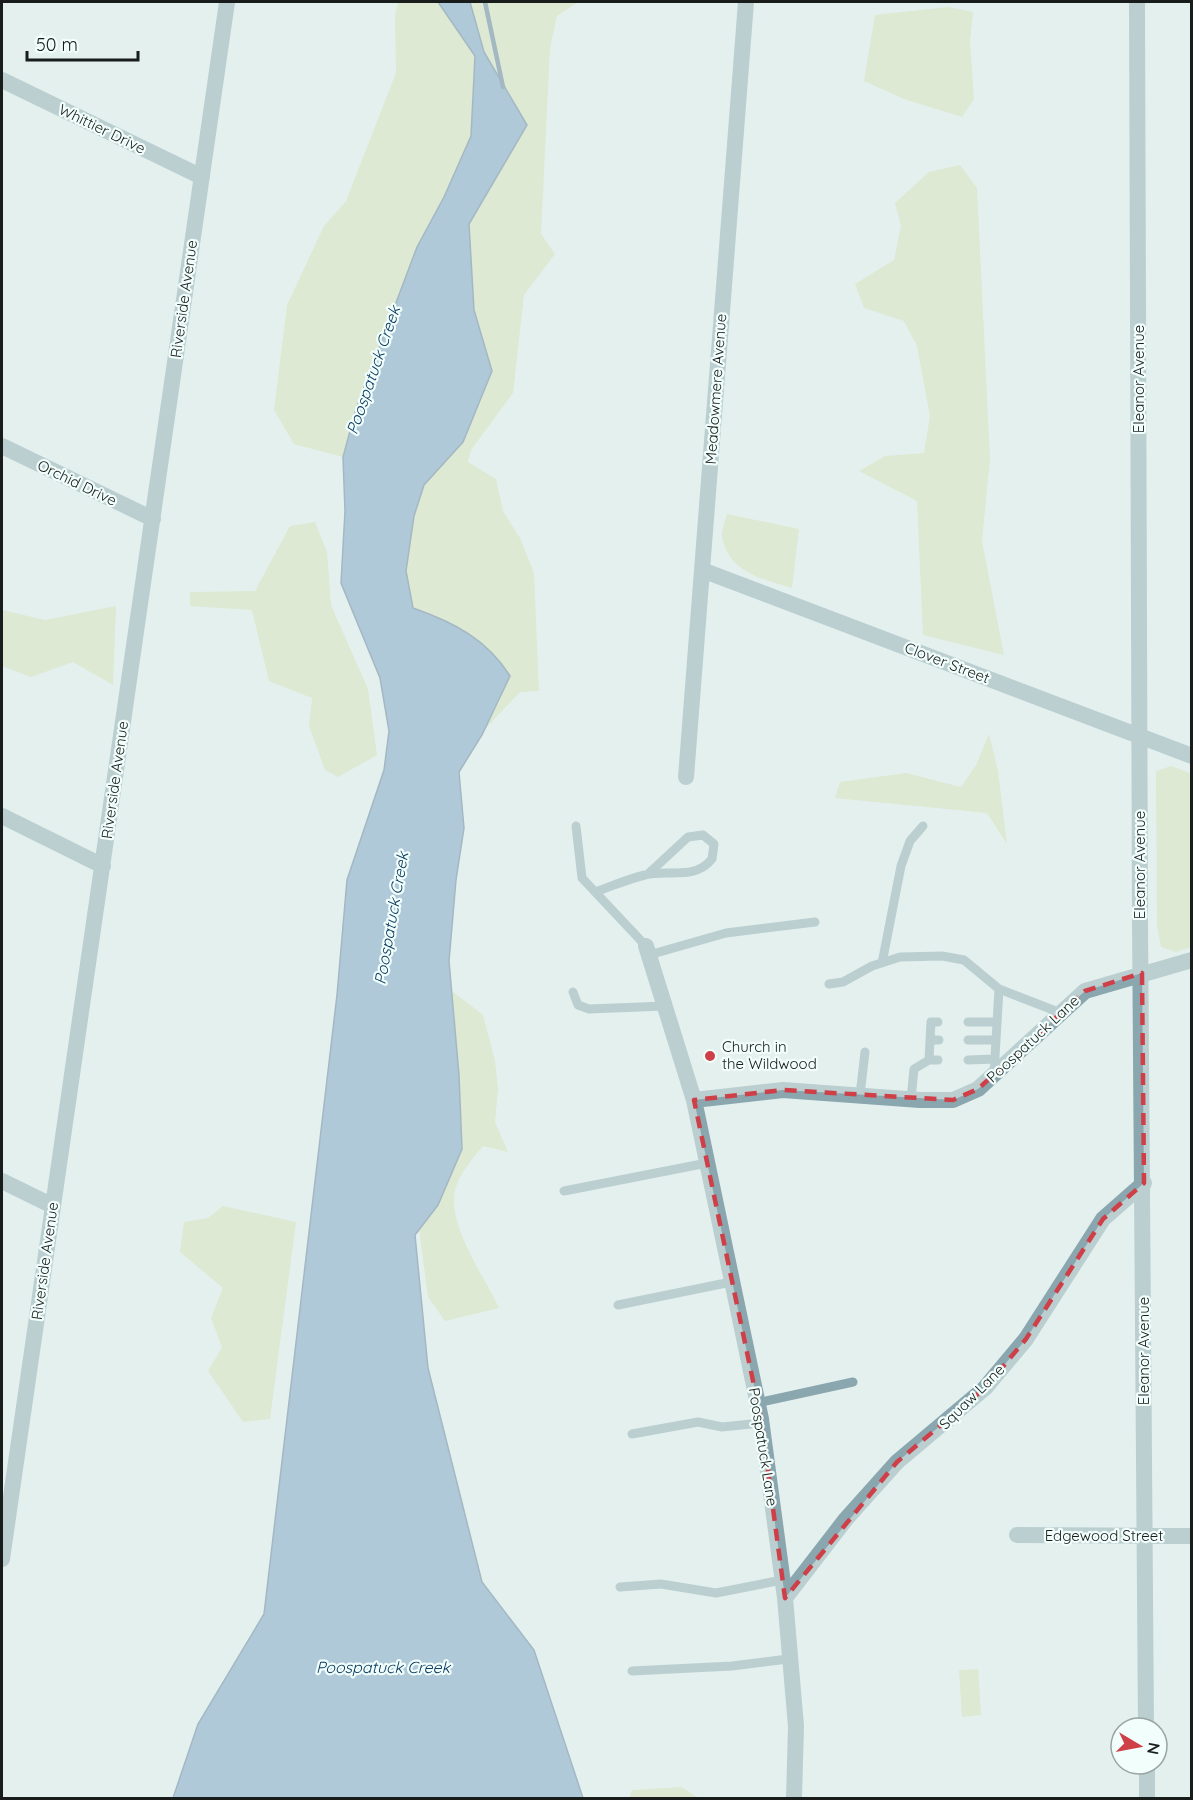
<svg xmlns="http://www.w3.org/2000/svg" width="1193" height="1800" viewBox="0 0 1193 1800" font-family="Quicksand,sans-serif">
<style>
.green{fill:#d4dfaf}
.water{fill:#7099bf;stroke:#56748e;stroke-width:1.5}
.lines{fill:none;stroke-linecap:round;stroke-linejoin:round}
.stream{stroke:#56748e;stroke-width:4.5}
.service{stroke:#8aa6ae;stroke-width:9}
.minor{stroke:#8aa6ae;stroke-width:16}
.marked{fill:none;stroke:#cf3f47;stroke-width:4.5;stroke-dasharray:12 8;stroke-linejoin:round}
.poi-dot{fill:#cf3f47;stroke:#f1fefb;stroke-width:2}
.labels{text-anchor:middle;stroke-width:4.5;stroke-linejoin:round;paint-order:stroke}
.street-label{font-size:15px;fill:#181c1b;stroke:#f1fefb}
.poi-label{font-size:15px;fill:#181c1b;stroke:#f1fefb;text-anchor:start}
.water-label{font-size:16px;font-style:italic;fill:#093a60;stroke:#f1fefb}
</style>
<rect width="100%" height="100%" fill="#e4f0ee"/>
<path class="green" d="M 398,2 L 578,2 L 557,16 L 550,48 L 541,234 L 555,254 L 524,295 L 513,393 L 471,450 L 468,462 L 496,479 L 503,511 L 520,538 L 534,573 L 539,691 L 520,692 L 485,729 L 509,676 C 487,639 452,621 412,608 L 406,571 L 414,516 L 424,485 L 463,442 L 356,409 L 343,457 L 294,444 L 274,410 L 287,305 L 324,226 L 346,201 L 396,73 L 395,16 Z
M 948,7 L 973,12 L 970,41 L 974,99 L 962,117 L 904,99 L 864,81 L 875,15 Z
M 960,165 L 977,188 L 990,459 L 982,541 L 1004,655 L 923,635 L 917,501 L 859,471 L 885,456 L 924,453 L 930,416 L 917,346 L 904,321 L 864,308 L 855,284 L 894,260 L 901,226 L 895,203 L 929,172 Z
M 727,514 L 799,529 L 792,588 C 763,579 729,573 722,537 C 721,531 726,520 727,514 Z
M 315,522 L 327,552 L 331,605 L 368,689 L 377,755 L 338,777 L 325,770 L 309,726 L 312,698 L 269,681 L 252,610 L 190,606 L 190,592 L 255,591 L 290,526 Z
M 116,606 L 113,685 L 73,662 L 31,677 L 2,666 L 2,610 L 45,620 Z
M 989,734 L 998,771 L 1007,844 L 987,813 L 835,798 L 840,782 L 906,773 L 961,787 L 976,765 Z
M 1171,766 L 1192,774 L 1191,947 L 1176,952 L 1161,947 L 1157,926 L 1156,771 Z
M 452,991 L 483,1015 L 495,1061 L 498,1089 L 495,1122 L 508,1152 L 483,1146 C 473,1158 463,1170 457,1184 C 442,1218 485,1277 499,1308 L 445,1321 L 428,1297 L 419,1229 L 438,1205 L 459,1075 Z
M 223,1206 L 296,1222 L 270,1419 L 243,1422 L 208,1371 L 222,1347 L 211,1318 L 223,1288 L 180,1252 L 184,1222 L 208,1218 Z
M 978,1669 L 981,1715 L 962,1717 L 959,1670 Z
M 682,1787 L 698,1798 L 629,1798 L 632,1790 Z"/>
<path class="water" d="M 438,2 L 470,2 L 484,52 L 527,125 L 469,224 L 474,310 L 492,371 L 463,442 L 424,485 L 414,516 L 406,571 L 413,608 C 453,622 487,639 510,676 L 482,735 L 459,772 L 464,828 L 456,880 L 449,961 L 459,1075 L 462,1149 L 438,1205 L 415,1235 L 428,1368 L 482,1582 L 534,1650 L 583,1798 L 173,1798 L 198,1724 L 264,1614 L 337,995 L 347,880 L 384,770 L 389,731 L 380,678 L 341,583 L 345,511 L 343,457 L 356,409 L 417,247 L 444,197 L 471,136 L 475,56 Z"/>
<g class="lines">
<path class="stream" d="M 485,2 L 503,87"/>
<path class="service" d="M 576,826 L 582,878 L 646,946
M 595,892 C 612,886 628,879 645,875 C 668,869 694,881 712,859 L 714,844 L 703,835 L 688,837 L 648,874
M 649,955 L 726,933 L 815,922
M 882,963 L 901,866 L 910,841 L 923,826
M 829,984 L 843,982 L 872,966 L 900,957 L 942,956 L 964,960 L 999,989 L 1061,1013
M 573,992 L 578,1005 L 589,1009 L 665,1006
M 968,1022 L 997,1022
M 930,1040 L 931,1022 L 938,1022
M 968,1040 L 996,1040
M 929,1060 L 930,1040 L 939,1040
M 968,1060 L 995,1059
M 994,1074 L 999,989
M 860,1095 L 865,1052
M 911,1099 L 914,1069 L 929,1060 L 938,1060
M 564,1191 L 707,1163
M 618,1305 L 731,1282
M 757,1403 L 853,1382
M 632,1434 L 698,1422 L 722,1427 L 761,1423
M 620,1587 L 661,1584 L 716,1593 L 782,1580
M 632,1671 L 732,1666 L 788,1659"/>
<path class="minor" d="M 1137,2 L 1140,923 L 1146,1728
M 2,80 L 202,177
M 2,446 L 153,519
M 702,570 L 1192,756
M 686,777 L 746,2
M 2,816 L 103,866
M 646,946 L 694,1100 L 761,1419 L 785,1598 L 796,1726 L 794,1798
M 694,1100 L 783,1090 L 920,1100 L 953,1100 L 978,1089 L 1085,991 L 1192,960
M 2,1181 L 53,1206
M 1017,1535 L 1192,1536
M 2,1559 L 227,2
M 785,1598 L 846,1519 L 897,1462 L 985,1388 L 1026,1339 L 1103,1219 L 1144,1183
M 1147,1764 L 1147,1798"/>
</g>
<path d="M0 0H1193V1800H0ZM 1142,973 L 1144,1183 L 1103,1219 L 1026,1339 L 985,1388 L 897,1462 L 785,1598 L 761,1419 L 694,1100 L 783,1090 L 953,1100 L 978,1089 L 1085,991 Z" fill="#e4f0ee" fill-opacity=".55" fill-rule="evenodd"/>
<path class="marked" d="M 1142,973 L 1144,1183 L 1103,1219 L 1026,1339 L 985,1388 L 897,1462 L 785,1598 L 761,1419 L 694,1100 L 783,1090 L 953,1100 L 978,1089 L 1085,991 Z"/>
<circle class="poi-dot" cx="710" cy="1056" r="6"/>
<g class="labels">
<g class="street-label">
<text transform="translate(102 129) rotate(26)" y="5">Whittier Drive</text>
<text transform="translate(184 299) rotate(-82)" y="5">Riverside Avenue</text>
<text transform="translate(1139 379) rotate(-90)" y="5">Eleanor Avenue</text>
<text transform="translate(716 389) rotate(-86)" y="5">Meadowmere Avenue</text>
<text transform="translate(77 483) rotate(26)" y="5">Orchid Drive</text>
<text transform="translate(947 663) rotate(21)" y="5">Clover Street</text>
<text transform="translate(115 780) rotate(-82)" y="5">Riverside Avenue</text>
<text transform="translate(1140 865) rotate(-90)" y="5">Eleanor Avenue</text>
<text transform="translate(1033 1039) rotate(-43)" y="5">Poospatuck Lane</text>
<text transform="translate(45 1261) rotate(-82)" y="5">Riverside Avenue</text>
<text transform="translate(1144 1351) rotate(-90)" y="5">Eleanor Avenue</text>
<text transform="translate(972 1397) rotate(-45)" y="5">Squaw Lane</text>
<text transform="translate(763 1447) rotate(81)" y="5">Poospatuck Lane</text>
<text x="1104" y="1541">Edgewood Street</text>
</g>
<g class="poi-label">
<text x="722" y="1052">Church in<tspan x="722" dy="17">the Wildwood</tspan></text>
</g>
<g class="water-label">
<text transform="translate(373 370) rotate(-71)" y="6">Poospatuck Creek</text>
<text transform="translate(391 918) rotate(-80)" y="6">Poospatuck Creek</text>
<text x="383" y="1673">Poospatuck Creek</text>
</g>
</g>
<rect width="1193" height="1800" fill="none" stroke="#181c1b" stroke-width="6"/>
<g transform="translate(1139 1746) rotate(100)"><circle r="28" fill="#f1fefb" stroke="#9aa4a1" stroke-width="1.5"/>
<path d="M0-4.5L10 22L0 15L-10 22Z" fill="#cf3f47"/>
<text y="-9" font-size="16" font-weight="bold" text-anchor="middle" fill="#181c1b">N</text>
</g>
<path d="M27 51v9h111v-9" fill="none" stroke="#181c1b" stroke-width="3"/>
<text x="36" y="51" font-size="18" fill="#181c1b" stroke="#f1fefb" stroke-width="4.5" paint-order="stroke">50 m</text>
</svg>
